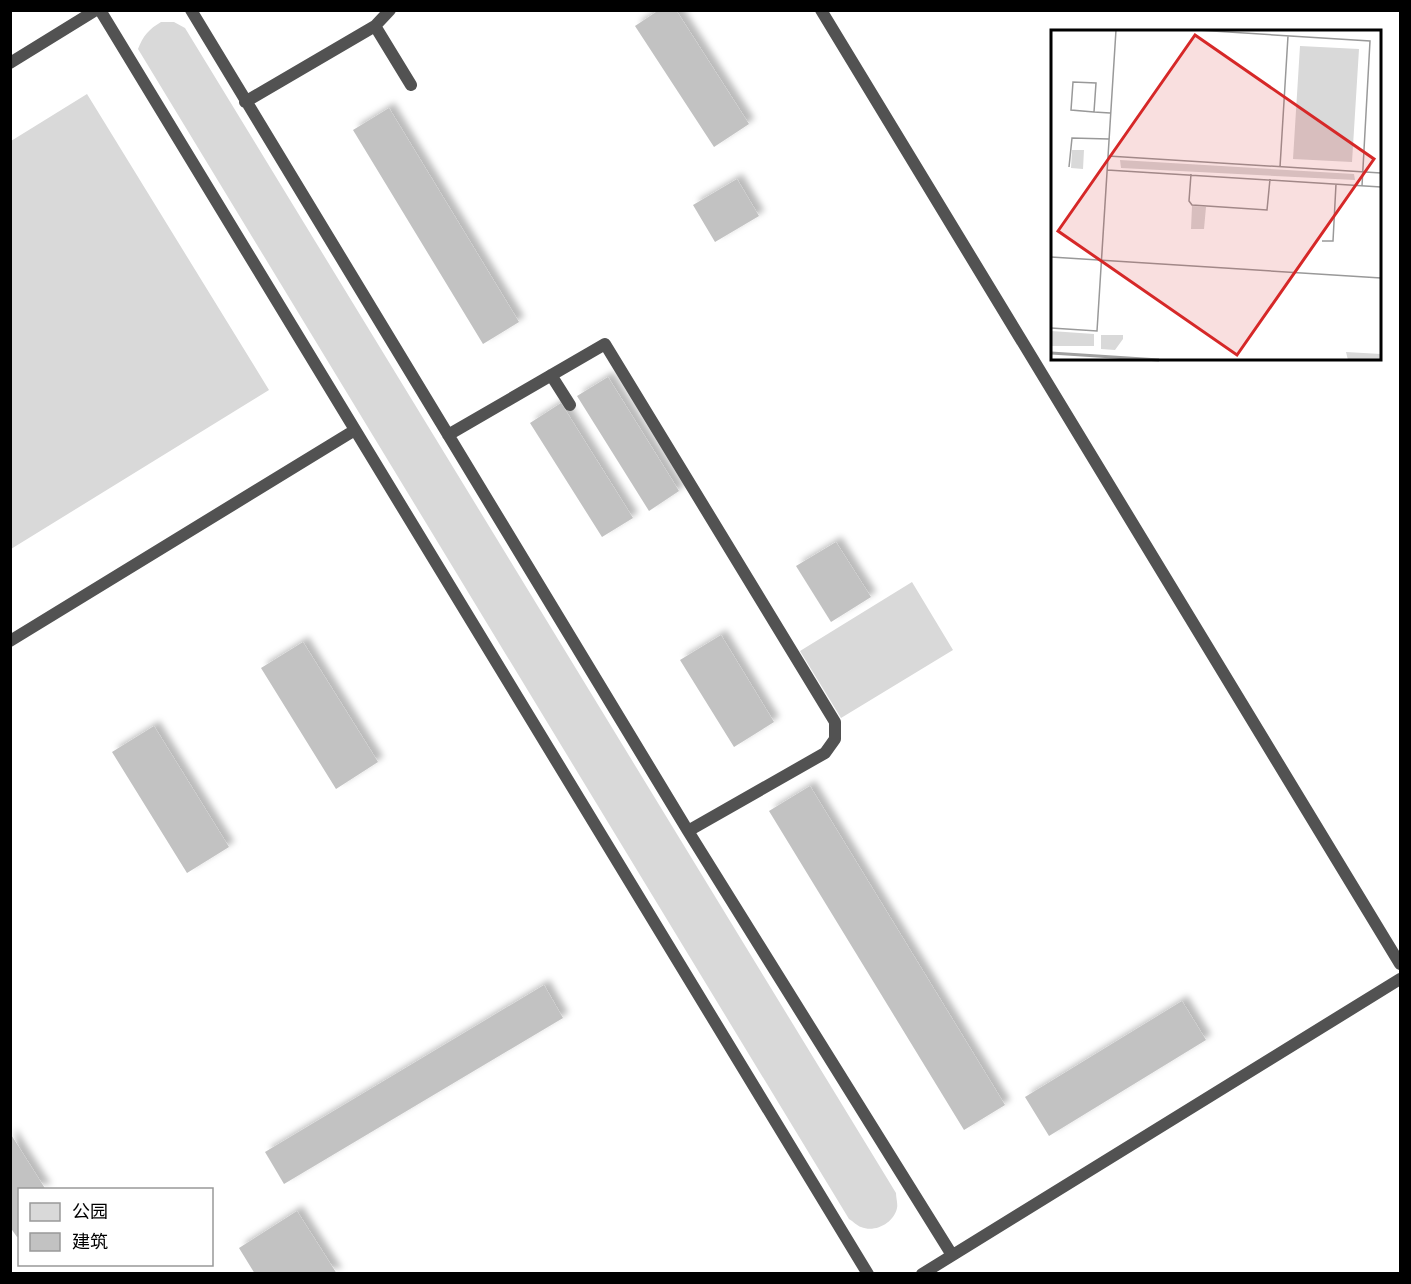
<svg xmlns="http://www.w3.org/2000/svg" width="1411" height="1284" viewBox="0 0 1411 1284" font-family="'Fira Sans Condensed','Noto Sans SC',sans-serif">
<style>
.green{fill:#d9d9d9}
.building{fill:#c2c2c2;filter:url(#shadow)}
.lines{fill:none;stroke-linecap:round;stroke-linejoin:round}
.lane{stroke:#525252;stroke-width:12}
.inset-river{fill:none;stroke:#a0a0a0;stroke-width:3}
.inset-road{fill:none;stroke:#999;stroke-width:1.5}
.view{fill:#d62828;fill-opacity:0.15;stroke:#d62828;stroke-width:3}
.inset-edge{fill:none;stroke:#000;stroke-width:3}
</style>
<defs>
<filter id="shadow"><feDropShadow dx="5.5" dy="-5.5" stdDeviation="3" flood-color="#0004"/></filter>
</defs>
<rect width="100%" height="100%" fill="#fff"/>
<path class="green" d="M 161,22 L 174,22 L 185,28 L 896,1193 C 896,1198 898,1204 897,1208 C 894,1223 875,1233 861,1227 C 857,1226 853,1221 849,1219 L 138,49 C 143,36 149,29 161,22 Z
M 87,94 L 269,390 L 11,549 L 11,141 Z
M 912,582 L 953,650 L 841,718 L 800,651 Z"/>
<path class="building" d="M 659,10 L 676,10 L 749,124 L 714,147 L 635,26 Z
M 389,108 L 519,322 L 483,344 L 353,130 Z
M 737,179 L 759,216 L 715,242 L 693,205 Z
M 608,377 L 679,491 L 649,511 L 577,396 Z
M 561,403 L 633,518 L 602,537 L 530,423 Z
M 836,542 L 871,597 L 831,622 L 796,566 Z
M 721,635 L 774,722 L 734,747 L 680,660 Z
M 303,642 L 378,762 L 336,789 L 261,668 Z
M 154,726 L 229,847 L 187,873 L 112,752 Z
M 810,786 L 1005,1105 L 964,1130 L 769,811 Z
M 544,985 L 563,1018 L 284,1184 L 265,1152 Z
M 1182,1001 L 1206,1040 L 1049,1136 L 1025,1097 Z
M 10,1133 L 46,1190 L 20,1190 L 20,1236 L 17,1237 L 10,1227 Z
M 297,1211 L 337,1274 L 255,1274 L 239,1248 Z"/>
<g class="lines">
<path class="lane" d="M 100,10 L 868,1274
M 191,10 L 688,831 L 952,1255
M 821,10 L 1400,964
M 375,26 L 411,85
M 10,63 L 96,10
M 245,102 L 375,26 L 390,10
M 551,375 L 570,405
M 448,435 L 605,344 L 835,722 L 835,739 L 825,753 L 688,831
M 10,641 L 355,430
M 922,1274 L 1400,979"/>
</g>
<g transform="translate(1051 30)">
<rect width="330" height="330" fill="#fff"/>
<path d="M 249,16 L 308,19 L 301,132 L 242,129 ZM 21,120 L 33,120 L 32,139 L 20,138 ZM 69,130 L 303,144 L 304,150 L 70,138 ZM 141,176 L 155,177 L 153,199 L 140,199 ZM 0,301 L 43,304 L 43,316 L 0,316 ZM 50,305 L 72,305 L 72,309 L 64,320 L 50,319 ZM 295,322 L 330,324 L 330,330 L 297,330 Z" fill="#d9d9d9"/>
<path class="inset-river" d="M 0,323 L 108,330"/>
<path class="inset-road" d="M 146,0 L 319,11 L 311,156M 43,82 L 45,53 L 22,52 L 20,80 L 43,82 L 59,83M 57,126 L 330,143M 18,137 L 21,108 L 58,109M 229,137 L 237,6M 56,140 L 330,157M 140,144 L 138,171 L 141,175 L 216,180 L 219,149M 271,211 L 282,211 L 285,154M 0,227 L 330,248M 0,298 L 46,301 L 65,0"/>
<path class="view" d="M 144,5 L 323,129 L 186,325 L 7,201 Z"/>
<rect width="330" height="330" class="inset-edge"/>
</g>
<rect width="1411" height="1284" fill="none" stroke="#000000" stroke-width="24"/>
<rect x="18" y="1188" width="195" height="78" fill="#ffffff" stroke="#999999" stroke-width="1.5"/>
<rect x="30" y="1203" width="30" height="18" fill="#d9d9d9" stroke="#999999" stroke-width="1.5"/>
<text x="72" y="1218" font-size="18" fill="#000000">公园</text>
<rect x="30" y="1233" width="30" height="18" fill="#c2c2c2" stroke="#999999" stroke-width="1.5"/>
<text x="72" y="1248" font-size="18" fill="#000000">建筑</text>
</svg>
